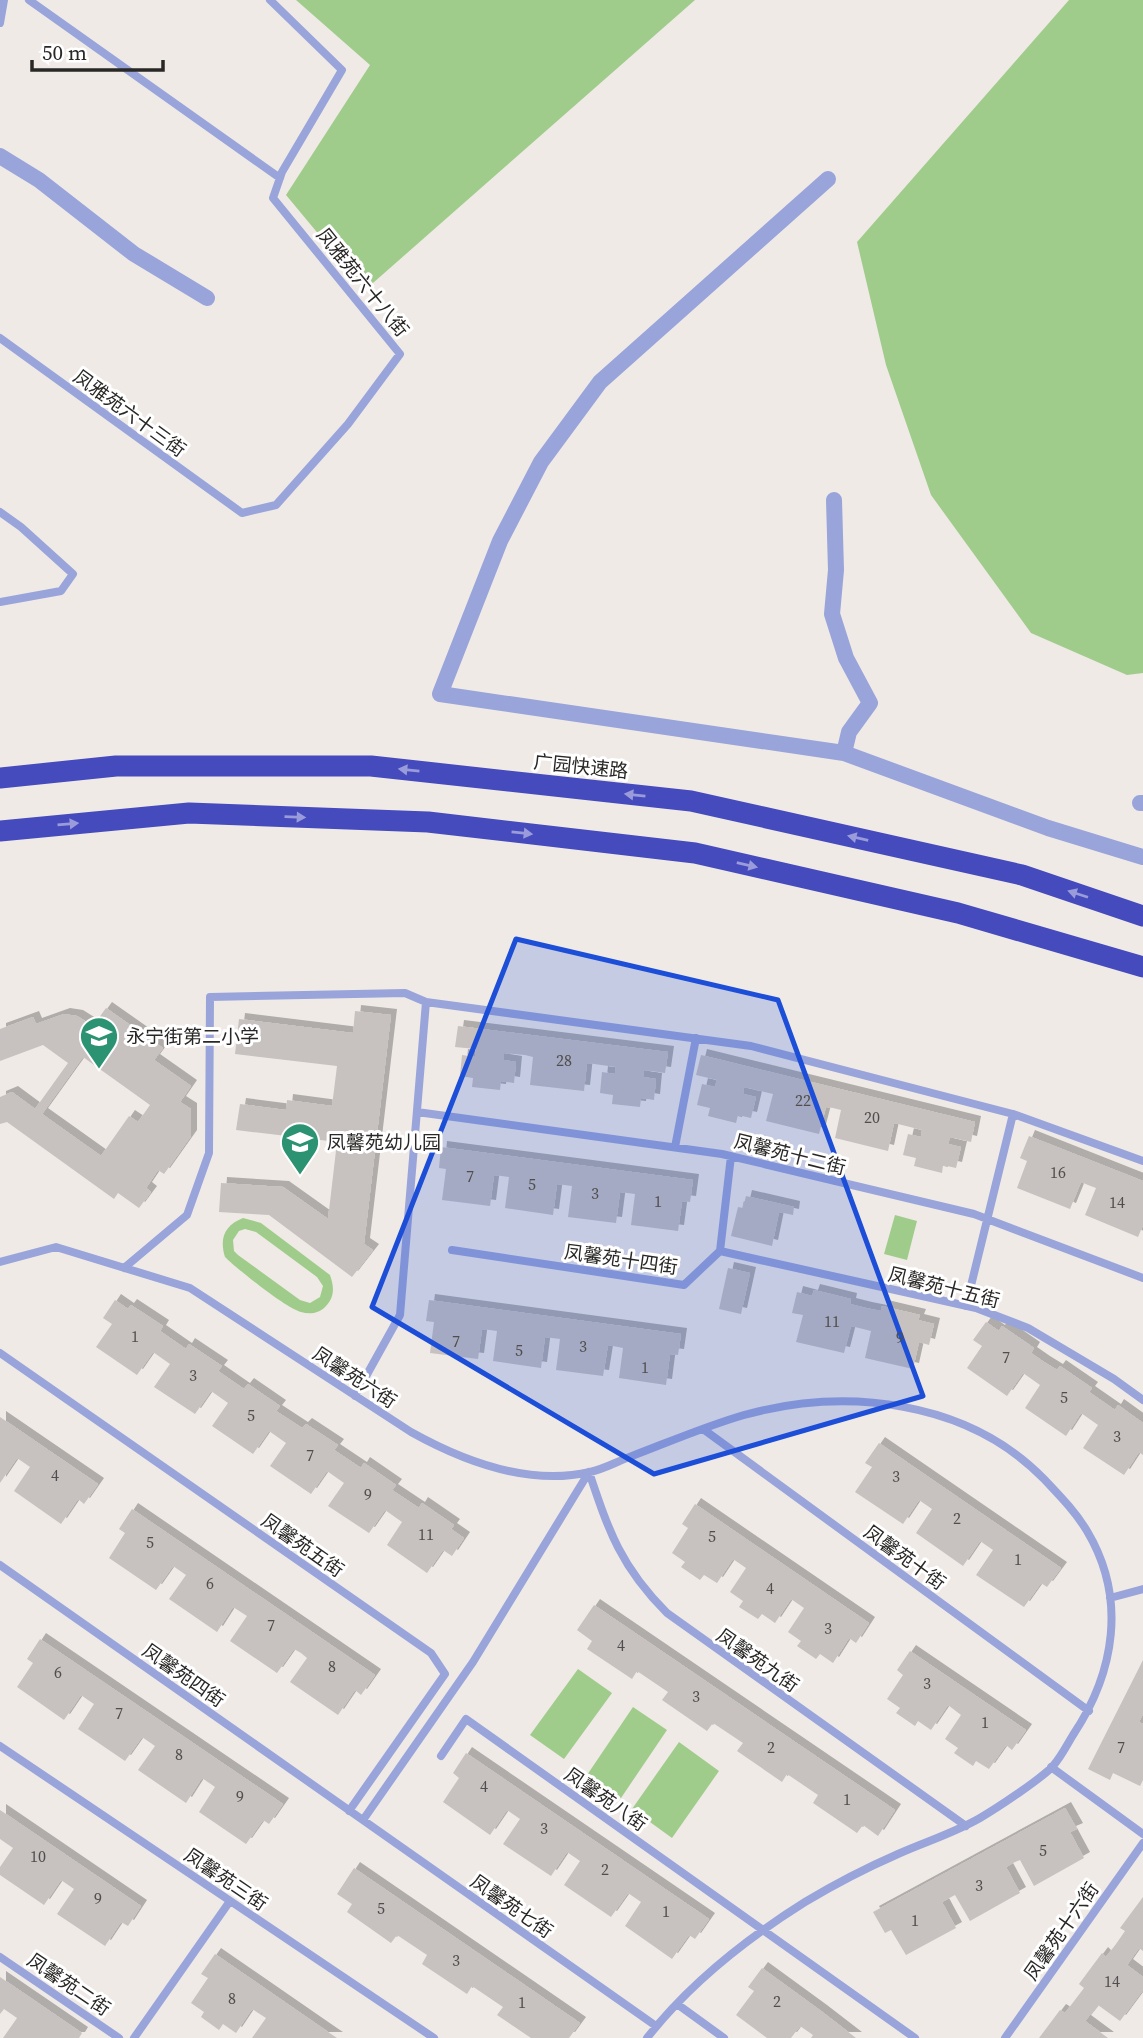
<svg xmlns="http://www.w3.org/2000/svg" width="1143" height="2038" viewBox="0 0 1143 2038" font-family="'Source Serif 4','Noto Sans SC',serif">
<style>
.green{fill:#a0cc8b;fill-rule:evenodd}
.building{fill:#c7c1c0;fill-rule:evenodd;filter:url(#shadow)}
.lines{fill:none;stroke-linecap:round;stroke-linejoin:round}
.lane{stroke:#99a4da;stroke-width:8}
.street{stroke:#99a4da;stroke-width:16}
.highway{stroke:#454abc;stroke-width:21}
.oneway{fill:#999bda}
.marked{fill:#1d4ed8;fill-opacity:0.2;stroke:#1d4ed8;stroke-width:5;stroke-linejoin:round}
.labels{text-anchor:middle;stroke-width:6;stroke-linejoin:round;paint-order:stroke}
.number-label{font-size:16px;fill:#504e4c}
.street-label{font-size:19px;fill:#292826;stroke:#fff}
.poi-label{font-size:19px;fill:#292826;stroke:#fff;text-anchor:start}
</style>
<defs>
<filter id="shadow"><feDropShadow dx="6" dy="-6" stdDeviation="0" flood-color="#0004"/></filter>
</defs>
<rect width="100%" height="100%" fill="#efeae6"/>
<path class="green" d="M 296,0 L 695,0 L 365,290 L 286,195 L 370,65 Z
M 1069,0 L 1143,0 L 1143,673 L 1127,675 L 1031,633 L 931,495 L 886,365 L 857,242 Z
M 895,1215 L 917,1221 L 907,1260 L 884,1254 Z
M 243,1218 L 261,1223 L 330,1275 C 334,1286 335,1297 326,1306 C 320,1313 310,1315 301,1312 C 286,1308 237,1269 225,1257 C 219,1238 225,1225 243,1218 ZM 245,1229 L 256,1232 L 317,1277 L 323,1286 L 320,1297 L 310,1303 L 300,1300 L 238,1255 L 234,1251 L 233,1240 L 239,1231 Z
M 578,1669 L 612,1693 L 564,1759 L 530,1735 Z
M 633,1707 L 667,1730 L 621,1798 L 587,1775 Z
M 679,1742 L 719,1771 L 672,1838 L 632,1809 Z"/>
<path class="building" d="M 106,1008 L 163,1048 L 154,1060 L 191,1086 L 180,1102 L 191,1109 L 191,1136 L 164,1174 L 158,1170 L 146,1188 L 151,1192 L 139,1208 L 118,1193 L 114,1199 L 7,1122 L 0,1124 L 0,1097 L 12,1092 L 35,1109 L 68,1063 L 43,1045 L 0,1061 L 0,1029 L 33,1017 L 36,1024 L 64,1014 L 77,1016 L 93,1026 ZM 83,1057 L 150,1105 L 138,1122 L 129,1116 L 101,1156 L 42,1114 Z
M 355,1011 L 391,1015 L 364,1244 L 373,1250 L 352,1277 L 269,1215 L 219,1212 L 221,1183 L 283,1187 L 328,1219 L 337,1142 L 236,1130 L 240,1104 L 286,1110 L 287,1100 L 332,1106 L 337,1066 L 235,1054 L 239,1019 L 353,1033 Z
M 458,1026 L 668,1052 L 665,1073 L 644,1070 L 643,1077 L 656,1079 L 654,1100 L 641,1098 L 640,1107 L 612,1104 L 613,1095 L 600,1093 L 602,1072 L 615,1074 L 616,1067 L 587,1063 L 584,1091 L 530,1085 L 533,1057 L 525,1055 L 504,1053 L 504,1060 L 516,1062 L 514,1083 L 501,1081 L 500,1090 L 472,1087 L 473,1078 L 460,1076 L 462,1055 L 475,1057 L 476,1049 L 455,1047 Z
M 701,1055 L 975,1122 L 971,1142 L 950,1137 L 948,1144 L 961,1147 L 956,1168 L 943,1165 L 942,1173 L 914,1166 L 916,1158 L 903,1155 L 908,1134 L 921,1137 L 922,1130 L 894,1123 L 888,1151 L 835,1138 L 841,1110 L 833,1108 L 826,1107 L 819,1134 L 766,1121 L 773,1094 L 744,1087 L 743,1094 L 756,1097 L 751,1118 L 738,1115 L 736,1123 L 708,1116 L 710,1108 L 697,1105 L 702,1084 L 715,1087 L 717,1080 L 696,1075 Z
M 1029,1136 L 1143,1181 L 1143,1225 L 1138,1237 L 1085,1215 L 1096,1188 L 1088,1185 L 1081,1182 L 1070,1209 L 1017,1188 L 1027,1161 L 1020,1158 Z
M 441,1147 L 693,1180 L 690,1202 L 682,1201 L 678,1231 L 631,1225 L 635,1194 L 620,1192 L 616,1223 L 568,1217 L 572,1186 L 557,1184 L 553,1215 L 505,1208 L 509,1177 L 494,1175 L 490,1206 L 442,1200 L 446,1169 L 439,1168 Z
M 746,1196 L 794,1207 L 793,1215 L 779,1212 L 772,1246 L 731,1236 L 738,1207 L 743,1208 Z
M 728,1268 L 750,1273 L 741,1314 L 719,1309 Z
M 814,1290 L 851,1299 L 850,1304 L 866,1308 L 881,1311 L 882,1306 L 920,1315 L 918,1320 L 934,1324 L 929,1345 L 919,1342 L 913,1369 L 865,1358 L 871,1331 L 851,1326 L 844,1353 L 796,1342 L 803,1315 L 792,1313 L 797,1292 L 812,1296 Z
M 115,1300 L 128,1309 L 131,1305 L 163,1326 L 160,1331 L 186,1349 L 189,1344 L 222,1366 L 218,1371 L 244,1389 L 248,1384 L 280,1406 L 276,1411 L 302,1428 L 306,1424 L 338,1445 L 334,1450 L 361,1468 L 364,1463 L 396,1485 L 392,1490 L 419,1508 L 422,1503 L 454,1525 L 451,1529 L 464,1538 L 452,1556 L 443,1550 L 427,1573 L 387,1545 L 402,1522 L 385,1510 L 369,1533 L 328,1506 L 344,1483 L 327,1471 L 311,1494 L 270,1466 L 286,1443 L 269,1431 L 253,1454 L 212,1426 L 228,1403 L 211,1391 L 195,1414 L 154,1387 L 170,1364 L 153,1352 L 137,1375 L 96,1347 L 112,1324 L 103,1318 Z
M 429,1300 L 681,1334 L 678,1355 L 670,1354 L 666,1385 L 619,1378 L 623,1348 L 608,1345 L 603,1376 L 556,1370 L 560,1339 L 552,1338 L 545,1337 L 541,1368 L 493,1361 L 497,1331 L 482,1329 L 478,1359 L 430,1353 L 434,1322 L 426,1321 Z
M 986,1322 L 999,1331 L 1002,1326 L 1034,1348 L 1031,1353 L 1044,1362 L 1057,1370 L 1060,1366 L 1092,1388 L 1089,1392 L 1115,1410 L 1118,1405 L 1143,1423 L 1143,1455 L 1139,1452 L 1124,1475 L 1083,1448 L 1098,1425 L 1081,1413 L 1066,1436 L 1025,1408 L 1040,1385 L 1023,1373 L 1007,1396 L 967,1368 L 982,1346 L 973,1340 Z
M 0,1417 L 98,1484 L 84,1504 L 78,1499 L 61,1524 L 14,1491 L 30,1467 L 17,1458 L 0,1483 Z
M 879,1443 L 1061,1568 L 1047,1587 L 1041,1583 L 1024,1607 L 976,1575 L 993,1550 L 980,1541 L 963,1566 L 916,1533 L 932,1509 L 919,1500 L 903,1524 L 855,1492 L 872,1467 L 865,1463 Z
M 695,1504 L 869,1623 L 856,1643 L 849,1638 L 833,1663 L 820,1654 L 816,1659 L 797,1646 L 801,1641 L 788,1632 L 804,1608 L 791,1599 L 775,1623 L 762,1614 L 758,1619 L 739,1607 L 743,1601 L 730,1592 L 746,1568 L 733,1559 L 717,1583 L 704,1575 L 700,1580 L 681,1567 L 685,1562 L 672,1553 L 688,1528 L 682,1524 Z
M 132,1509 L 375,1675 L 361,1695 L 355,1690 L 338,1715 L 290,1682 L 307,1658 L 301,1653 L 294,1649 L 277,1673 L 230,1641 L 247,1616 L 233,1607 L 217,1632 L 169,1599 L 186,1575 L 173,1566 L 156,1590 L 109,1558 L 125,1533 L 119,1529 Z
M 594,1605 L 895,1810 L 878,1836 L 863,1825 L 857,1833 L 813,1803 L 818,1795 L 787,1774 L 782,1782 L 737,1751 L 743,1743 L 713,1723 L 707,1731 L 662,1700 L 668,1692 L 637,1671 L 632,1679 L 587,1649 L 592,1641 L 577,1630 Z
M 40,1639 L 283,1804 L 269,1824 L 263,1820 L 246,1844 L 199,1812 L 215,1787 L 202,1778 L 186,1803 L 138,1770 L 155,1746 L 142,1737 L 125,1761 L 78,1729 L 94,1704 L 88,1700 L 81,1695 L 64,1720 L 17,1687 L 33,1663 L 27,1659 Z
M 910,1651 L 1026,1730 L 1012,1750 L 1006,1745 L 989,1769 L 976,1761 L 973,1766 L 954,1753 L 958,1748 L 945,1739 L 961,1715 L 948,1705 L 931,1730 L 918,1721 L 915,1726 L 896,1713 L 900,1708 L 887,1699 L 903,1675 L 897,1670 Z
M 1143,1660 L 1143,1714 L 1139,1722 L 1143,1724 L 1143,1780 L 1140,1786 L 1113,1773 L 1110,1780 L 1088,1769 Z
M 466,1753 L 709,1919 L 695,1939 L 689,1935 L 672,1959 L 625,1926 L 641,1902 L 628,1893 L 611,1917 L 564,1885 L 580,1861 L 567,1852 L 551,1876 L 503,1844 L 520,1819 L 507,1810 L 490,1835 L 443,1802 L 459,1778 L 453,1773 Z
M 1065,1808 L 1077,1829 L 1070,1832 L 1084,1858 L 1034,1886 L 1020,1860 L 1013,1863 L 1006,1867 L 1020,1893 L 970,1921 L 955,1895 L 942,1902 L 956,1928 L 906,1955 L 891,1930 L 885,1933 L 873,1912 Z
M 0,1810 L 141,1906 L 128,1926 L 121,1922 L 105,1946 L 57,1914 L 74,1889 L 61,1880 L 44,1905 L 0,1875 L 0,1867 L 13,1848 L 0,1839 Z
M 354,1868 L 580,2023 L 569,2038 L 531,2038 L 497,2015 L 503,2007 L 472,1986 L 467,1994 L 422,1964 L 427,1955 L 397,1935 L 391,1943 L 347,1912 L 352,1904 L 337,1894 Z
M 1143,1897 L 1143,1951 L 1139,1948 L 1127,1965 L 1143,1977 L 1143,1990 L 1120,2021 L 1098,2005 L 1085,2021 L 1108,2038 L 1039,2038 L 1060,2010 L 1065,2013 L 1084,1988 L 1079,1984 L 1102,1953 L 1106,1957 L 1116,1944 L 1125,1931 L 1120,1928 Z
M 215,1954 L 331,2034 L 337,2038 L 252,2038 L 266,2018 L 252,2009 L 236,2033 L 223,2024 L 219,2030 L 201,2017 L 204,2012 L 191,2003 L 208,1978 L 201,1974 Z
M 762,1968 L 821,2011 L 856,2038 L 811,2038 L 813,2035 L 800,2026 L 791,2038 L 767,2038 L 736,2015 L 754,1991 L 748,1987 Z
M 0,1977 L 82,2033 L 79,2038 L 3,2038 L 17,2018 L 4,2009 L 0,2014 Z"/>
<g class="lines">
<path class="lane" d="M 29,0 L 280,178
M 0,23 L 4,0
M 0,338 L 242,513 L 276,505 L 348,424 L 400,354 L 273,198 L 282,172 L 342,70 L 270,0
M 0,512 L 21,527 L 73,574 L 61,591 L 0,602
M 417,1112 L 722,1154 L 974,1214 L 1143,1278
M 675,1147 L 696,1038
M 452,1250 L 684,1285 L 720,1251 L 731,1156
M 720,1251 L 976,1308 L 1028,1328 L 1114,1379 L 1143,1400
M 0,1262 L 56,1247 L 190,1288 L 411,1432 C 463,1461 529,1486 590,1472 C 604,1469 618,1461 632,1456 C 669,1442 706,1426 744,1415 C 846,1387 967,1400 1044,1479 C 1059,1495 1075,1511 1087,1531 C 1127,1598 1115,1672 1073,1735 C 1067,1745 1061,1757 1053,1766 C 1041,1779 997,1808 980,1818 C 954,1833 925,1842 898,1854 C 866,1868 835,1884 805,1902 C 746,1939 690,1983 647,2038
M 124,1268 L 187,1215 L 209,1153 L 210,997 L 405,993 L 426,1002
M 966,1306 L 1013,1114
M 0,1353 L 431,1653 L 445,1674 L 349,1811
M 355,1396 L 400,1315 L 426,1002 L 751,1046 L 1013,1114 L 1143,1161
M 703,1429 L 1089,1711
M 589,1472 C 609,1532 621,1567 667,1613 L 966,1826
M 0,1565 L 656,2026
M 1110,1598 L 1143,1589
M 0,1746 L 434,2038
M 441,1756 L 466,1719 L 915,2038
M 1051,1767 L 1143,1834
M 363,1820 L 473,1662 L 589,1472
M 0,1957 L 119,2038
M 677,2004 L 724,2038
M 134,2038 L 230,1901
M 1005,2038 L 1143,1843"/>
<path class="street" d="M 0,156 L 39,180 L 134,254 L 207,298
M 828,179 L 600,382 L 541,462 L 500,541 L 440,694 L 844,753 L 1048,828 L 1143,857
M 834,500 L 836,570 L 832,614 L 846,658 L 870,703 L 849,732 L 844,753
M 1140,803 L 1143,803"/>
<path class="highway" d="M 0,778 L 116,766 L 371,766 L 691,801 L 1022,875 L 1143,916
M 0,831 L 189,813 L 428,822 L 695,853 L 958,913 L 1143,967"/>
</g>
<defs><path id="oneway-solid" d="M-6-.8H1V-3.2L6.5 0L1 3.2V.8H-6Z" transform="scale(1.75)"/></defs>
<g class="oneway">
<use href="#oneway-solid" transform="translate(409 770) rotate(-174)"/>
<use href="#oneway-solid" transform="translate(635 795) rotate(-174)"/>
<use href="#oneway-solid" transform="translate(295 817) rotate(2)"/>
<use href="#oneway-solid" transform="translate(68 824) rotate(-5)"/>
<use href="#oneway-solid" transform="translate(522 833) rotate(6)"/>
<use href="#oneway-solid" transform="translate(858 838) rotate(-167)"/>
<use href="#oneway-solid" transform="translate(747 865) rotate(13)"/>
<use href="#oneway-solid" transform="translate(1078 894) rotate(-162)"/>
</g>
<path class="marked" d="M 516,939 L 778,1000 L 923,1396 L 654,1474 L 372,1307 Z"/>
<defs>
<g id="school-pin" transform="scale(2.0125)"><path d="M0 17L-7.5 6A9.5 9.5 0 1 1 7.5 6Z" fill="#2b9371" stroke="#fff"/><path d="M0-5L7-2L0 1L-7-2ZM-4 1L0 2.5L4 1V4Q0 6-4 4Z" fill="#fff"/></g>
</defs>
<g fill-rule="evenodd">
<use href="#school-pin" x="99" y="1036"/>
<use href="#school-pin" x="300" y="1142"/>
</g>
<g class="labels">
<g class="number-label">
<text x="564" y="1066">28</text>
<text x="803" y="1106">22</text>
<text x="872" y="1123">20</text>
<text x="1058" y="1178">16</text>
<text x="470" y="1182">7</text>
<text x="532" y="1190">5</text>
<text x="595" y="1199">3</text>
<text x="658" y="1207">1</text>
<text x="1117" y="1208">14</text>
<text x="832" y="1327">11</text>
<text x="135" y="1342">1</text>
<text x="900" y="1343">9</text>
<text x="456" y="1347">7</text>
<text x="583" y="1352">3</text>
<text x="519" y="1356">5</text>
<text x="1006" y="1363">7</text>
<text x="645" y="1373">1</text>
<text x="193" y="1381">3</text>
<text x="1064" y="1403">5</text>
<text x="251" y="1421">5</text>
<text x="1117" y="1442">3</text>
<text x="310" y="1461">7</text>
<text x="55" y="1481">4</text>
<text x="896" y="1482">3</text>
<text x="368" y="1500">9</text>
<text x="957" y="1524">2</text>
<text x="426" y="1540">11</text>
<text x="712" y="1542">5</text>
<text x="150" y="1548">5</text>
<text x="1018" y="1565">1</text>
<text x="210" y="1589">6</text>
<text x="770" y="1594">4</text>
<text x="271" y="1631">7</text>
<text x="828" y="1634">3</text>
<text x="621" y="1651">4</text>
<text x="332" y="1672">8</text>
<text x="58" y="1678">6</text>
<text x="927" y="1689">3</text>
<text x="696" y="1702">3</text>
<text x="119" y="1719">7</text>
<text x="985" y="1728">1</text>
<text x="771" y="1753">2</text>
<text x="1121" y="1753">7</text>
<text x="179" y="1760">8</text>
<text x="484" y="1792">4</text>
<text x="240" y="1802">9</text>
<text x="847" y="1805">1</text>
<text x="544" y="1834">3</text>
<text x="1043" y="1856">5</text>
<text x="38" y="1862">10</text>
<text x="605" y="1875">2</text>
<text x="979" y="1891">3</text>
<text x="98" y="1904">9</text>
<text x="381" y="1914">5</text>
<text x="666" y="1917">1</text>
<text x="915" y="1926">1</text>
<text x="456" y="1966">3</text>
<text x="1112" y="1987">14</text>
<text x="232" y="2004">8</text>
<text x="777" y="2007">2</text>
<text x="522" y="2008">1</text>
</g>
<g class="street-label">
<text transform="translate(363 282) rotate(51)" y="7">凤雅苑六十八街</text>
<text transform="translate(130 413) rotate(36)" y="7">凤雅苑六十三街</text>
<text transform="translate(581 766) rotate(6)" y="7">广园快速路</text>
<text transform="translate(790 1154) rotate(14)" y="7">凤馨苑十二街</text>
<text transform="translate(621 1259) rotate(8)" y="7">凤馨苑十四街</text>
<text transform="translate(944 1287) rotate(14)" y="7">凤馨苑十五街</text>
<text transform="translate(355 1377) rotate(33)" y="7">凤馨苑六街</text>
<text transform="translate(303 1545) rotate(35)" y="7">凤馨苑五街</text>
<text transform="translate(905 1557) rotate(36)" y="7">凤馨苑十街</text>
<text transform="translate(758 1660) rotate(35)" y="7">凤馨苑九街</text>
<text transform="translate(184 1675) rotate(35)" y="7">凤馨苑四街</text>
<text transform="translate(606 1799) rotate(35)" y="7">凤馨苑八街</text>
<text transform="translate(226 1879) rotate(34)" y="7">凤馨苑三街</text>
<text transform="translate(512 1906) rotate(35)" y="7">凤馨苑七街</text>
<text transform="translate(1061 1931) rotate(-55)" y="7">凤馨苑十六街</text>
<text transform="translate(69 1984) rotate(34)" y="7">凤馨苑二街</text>
</g>
<g class="poi-label">
<text x="126" y="1043">永宁街第二小学</text>
<text x="327" y="1149">凤馨苑幼儿园</text>
</g>
</g>
<path d="M32 60v10h131v-10" fill="none" stroke="#292826" stroke-width="3.5"/>
<text x="42" y="60" font-size="21" fill="#292826" stroke="#ffffff" stroke-width="5" paint-order="stroke">50 m</text>
</svg>
